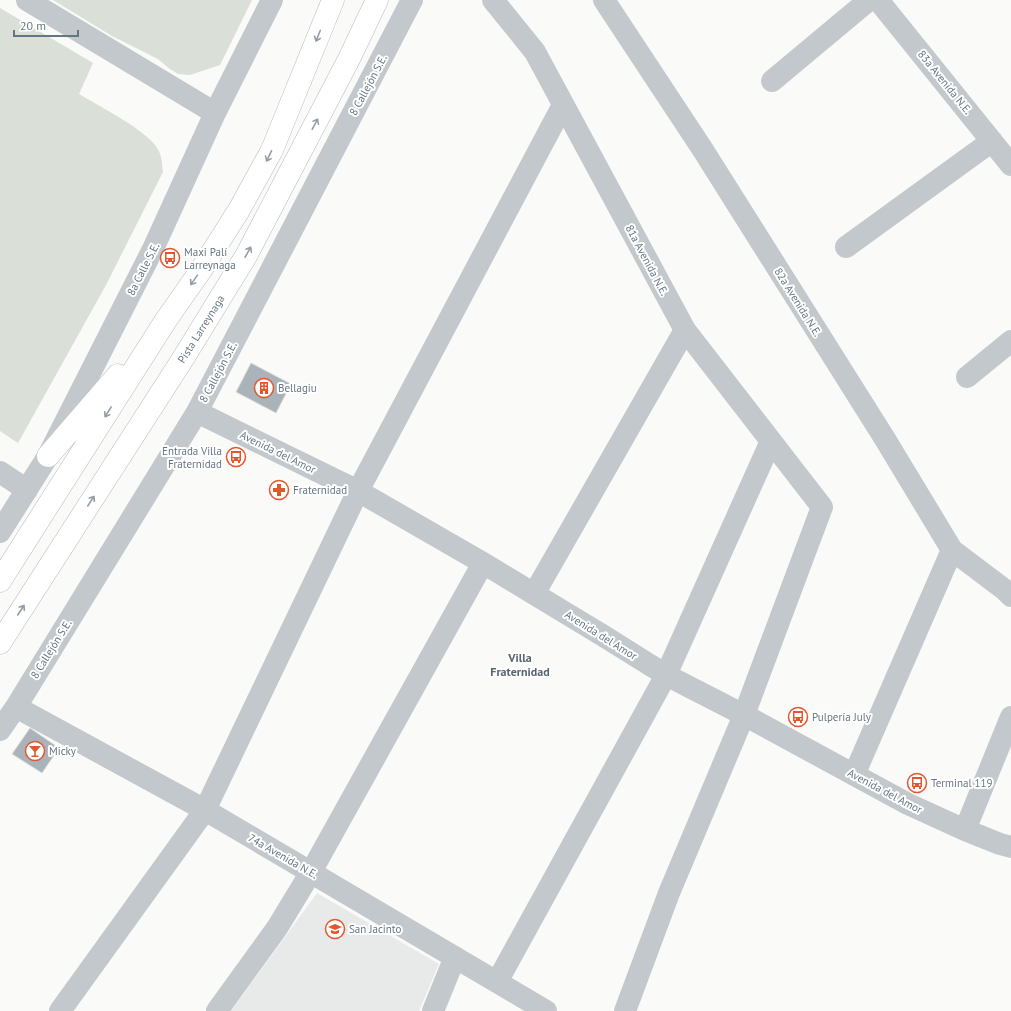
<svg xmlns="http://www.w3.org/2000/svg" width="1011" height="1011" viewBox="0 0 1011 1011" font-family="'PT Sans',sans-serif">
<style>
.built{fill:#e8e9e9}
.green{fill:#dadfd7}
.building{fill:#aab3b9;stroke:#dcdcda}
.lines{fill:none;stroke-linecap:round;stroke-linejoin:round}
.major-casing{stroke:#b5babe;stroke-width:23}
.minor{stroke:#c3c8cc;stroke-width:22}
.major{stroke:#fff;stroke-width:22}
.oneway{stroke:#939fa8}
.labels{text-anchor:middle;stroke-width:4;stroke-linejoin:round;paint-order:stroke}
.street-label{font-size:11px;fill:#657683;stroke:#fff}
.poi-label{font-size:11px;fill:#657683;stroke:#fff;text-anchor:start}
.neighbourhood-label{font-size:12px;font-weight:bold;fill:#57646e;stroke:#fff}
</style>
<rect width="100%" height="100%" fill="#fafaf8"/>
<path class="built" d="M 317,893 L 439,964 L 419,1011 L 231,1011 Z"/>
<path class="green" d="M 53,0 L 252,0 L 220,65 L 190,75 L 178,74 L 170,69 L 158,59 L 112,36 Z
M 0,8 L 93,63 L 79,94 C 97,105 148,131 157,148 C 162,155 162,164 163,172 L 106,285 L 18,443 L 0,431 Z"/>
<path class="building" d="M 251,363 L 291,384 L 276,413 L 236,392 Z
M 30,728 L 59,748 L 42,773 L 12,754 Z"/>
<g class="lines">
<g class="major-casing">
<path id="major" d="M 48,456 L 118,375
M 0,581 L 166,320 L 201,270 L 239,210 L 272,150 L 333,0
M 0,643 L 184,357 L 246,256 L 349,59 L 377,0"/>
</g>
<path class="minor" d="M 27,0 L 215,113
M 493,0 L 535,52 L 685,330 L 822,507 L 744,715 L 669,893 L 625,1011
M 604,0 L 703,150 L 885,439 L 952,550 L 1005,590 L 1011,596
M 878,0 L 1011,165
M 772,81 L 869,0
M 846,247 L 992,141
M 967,377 L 1011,341
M 197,412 L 358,491 L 483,563 L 602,635 L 666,675 L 744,715 L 908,804 L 965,830 L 1000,844 L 1011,847
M 0,472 L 27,490
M 0,532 L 48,456 L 153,249 L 215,113 L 272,0
M 534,594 L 685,330
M 16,707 L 205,810 L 546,1011
M 0,730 L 16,707 L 197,412 L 412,0
M 854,775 L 952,550
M 965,830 L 1011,717
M 497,982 L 666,675 L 771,441
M 60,1011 L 205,810 L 358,491 L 563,105
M 217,1011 L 277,928 L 311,872 L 483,563
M 433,1011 L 455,957"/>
<use href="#major" class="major"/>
</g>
<defs><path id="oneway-shaft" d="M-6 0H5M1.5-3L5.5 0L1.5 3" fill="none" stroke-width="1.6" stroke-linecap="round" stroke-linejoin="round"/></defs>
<g class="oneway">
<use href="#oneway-shaft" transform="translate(318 36) rotate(112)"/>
<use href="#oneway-shaft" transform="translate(315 124) rotate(-62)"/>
<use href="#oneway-shaft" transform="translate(269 156) rotate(116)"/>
<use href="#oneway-shaft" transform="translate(248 252) rotate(-61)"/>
<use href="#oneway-shaft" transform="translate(194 280) rotate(125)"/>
<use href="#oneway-shaft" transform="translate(108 412) rotate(122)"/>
<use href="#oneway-shaft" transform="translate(91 501) rotate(-57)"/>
<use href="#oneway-shaft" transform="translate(21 610) rotate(-57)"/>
</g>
<defs>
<g id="bus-ring" transform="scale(1)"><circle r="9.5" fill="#fff" stroke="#e4572e" stroke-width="1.5"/><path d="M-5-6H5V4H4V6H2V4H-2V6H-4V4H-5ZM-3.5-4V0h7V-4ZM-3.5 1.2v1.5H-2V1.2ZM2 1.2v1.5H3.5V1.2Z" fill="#e4572e"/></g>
<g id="building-ring" transform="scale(1)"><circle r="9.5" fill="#fff" stroke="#e4572e" stroke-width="1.5"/><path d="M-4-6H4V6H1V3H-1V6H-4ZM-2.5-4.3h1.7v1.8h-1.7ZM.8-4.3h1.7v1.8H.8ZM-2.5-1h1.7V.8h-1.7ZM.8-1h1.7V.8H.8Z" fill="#e4572e"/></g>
<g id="pharmacy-ring" transform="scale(1)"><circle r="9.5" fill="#fff" stroke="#e4572e" stroke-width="1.5"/><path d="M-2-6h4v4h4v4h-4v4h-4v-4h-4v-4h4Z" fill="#e4572e"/></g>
<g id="bar-ring" transform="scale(1)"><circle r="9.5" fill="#fff" stroke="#e4572e" stroke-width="1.5"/><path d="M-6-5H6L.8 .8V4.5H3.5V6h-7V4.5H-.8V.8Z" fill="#e4572e"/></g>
<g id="school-ring" transform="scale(1)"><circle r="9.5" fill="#fff" stroke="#e4572e" stroke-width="1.5"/><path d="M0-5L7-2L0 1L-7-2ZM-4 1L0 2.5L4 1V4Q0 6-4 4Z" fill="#e4572e"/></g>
</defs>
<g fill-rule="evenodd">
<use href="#bus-ring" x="170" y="258"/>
<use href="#building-ring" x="264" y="388"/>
<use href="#bus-ring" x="236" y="457"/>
<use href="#pharmacy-ring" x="279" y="490"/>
<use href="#bus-ring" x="798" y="717"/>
<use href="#bar-ring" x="35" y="751"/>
<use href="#bus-ring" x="917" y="783"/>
<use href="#school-ring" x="335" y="929"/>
</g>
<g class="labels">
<g class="street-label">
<text transform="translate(945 82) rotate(51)" y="4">83a Avenida N.E.</text>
<text transform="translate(368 85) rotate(-62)" y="4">8 Callejón S.E.</text>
<text transform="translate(647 260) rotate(62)" y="4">81a Avenida N.E.</text>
<text transform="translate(143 269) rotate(-63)" y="4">8a Calle S.E.</text>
<text transform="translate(798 302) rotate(58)" y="4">82a Avenida N.E.</text>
<text transform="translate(201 329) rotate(-58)" y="4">Pista Larreynaga</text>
<text transform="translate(218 372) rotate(-62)" y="4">8 Callejón S.E.</text>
<text transform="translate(278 452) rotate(26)" y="4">Avenida del Amor</text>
<text transform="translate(601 635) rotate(32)" y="4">Avenida del Amor</text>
<text transform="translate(51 649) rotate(-58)" y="4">8 Callejón S.E.</text>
<text transform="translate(885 791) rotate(28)" y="4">Avenida del Amor</text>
<text transform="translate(283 856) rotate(30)" y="4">74a Avenida N.E.</text>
</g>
<g class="poi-label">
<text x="184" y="256">Maxi Palí<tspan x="184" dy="13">Larreynaga</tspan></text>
<text x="278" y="392">Bellagiu</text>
<text x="222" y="455" text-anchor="end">Entrada Villa<tspan x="222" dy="13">Fraternidad</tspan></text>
<text x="293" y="494">Fraternidad</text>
<text x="812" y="721">Pulpería July</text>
<text x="49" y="755">Micky</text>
<text x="931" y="787">Terminal 119</text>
<text x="349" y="933">San Jacinto</text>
</g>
<g class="neighbourhood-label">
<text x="520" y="662">Villa<tspan x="520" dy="14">Fraternidad</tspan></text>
</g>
</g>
<path d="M14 30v6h64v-6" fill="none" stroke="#657683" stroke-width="2"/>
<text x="20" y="30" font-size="12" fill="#657683" stroke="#ffffff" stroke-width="3" paint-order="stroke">20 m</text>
</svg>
